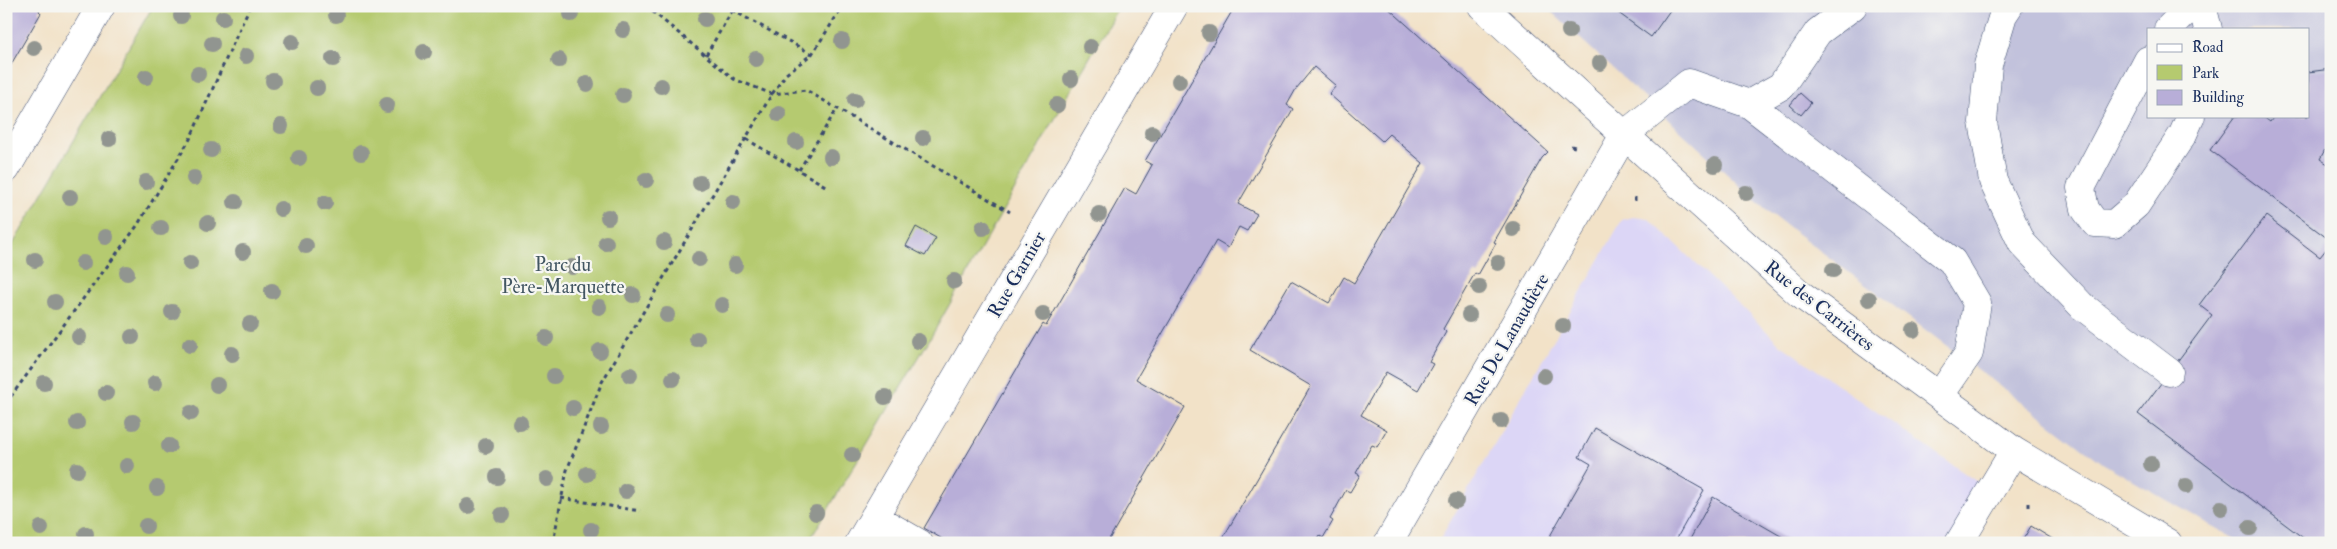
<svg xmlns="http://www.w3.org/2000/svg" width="2337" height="549" viewBox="0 0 2337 549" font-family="'IM FELL Double Pica',serif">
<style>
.built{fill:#dcd6f6}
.industrial{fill:#c2c2dc;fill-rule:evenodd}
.green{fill:#b5ca6f;stroke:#687c66}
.building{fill:#b8aed8}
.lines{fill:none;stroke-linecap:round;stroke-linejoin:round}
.minor-casing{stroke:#3b4a6e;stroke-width:29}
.path{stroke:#3b4a6e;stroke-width:3;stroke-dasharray:4 4;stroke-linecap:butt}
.minor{stroke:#fff;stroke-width:28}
.tree{fill:#919590}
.labels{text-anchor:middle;stroke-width:4.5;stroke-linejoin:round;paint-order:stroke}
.park-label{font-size:19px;fill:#425662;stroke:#f6f6f2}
.street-label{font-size:19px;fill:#1b2f5e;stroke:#f6f6f2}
</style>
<rect width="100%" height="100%" fill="#f6f6f2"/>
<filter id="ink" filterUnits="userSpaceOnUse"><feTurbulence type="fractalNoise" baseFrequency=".02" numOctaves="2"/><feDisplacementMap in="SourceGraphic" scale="10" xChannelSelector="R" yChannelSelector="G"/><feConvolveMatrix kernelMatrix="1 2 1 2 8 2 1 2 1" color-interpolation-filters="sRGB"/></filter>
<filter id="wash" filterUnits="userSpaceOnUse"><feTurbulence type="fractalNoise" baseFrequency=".0096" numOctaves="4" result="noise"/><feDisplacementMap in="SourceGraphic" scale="20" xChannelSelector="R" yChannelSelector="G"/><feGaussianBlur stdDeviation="1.12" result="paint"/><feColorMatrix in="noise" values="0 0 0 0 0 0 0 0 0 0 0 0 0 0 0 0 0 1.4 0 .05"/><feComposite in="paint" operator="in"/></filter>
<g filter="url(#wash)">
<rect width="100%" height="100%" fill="#f2e2c8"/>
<path class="built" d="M 1633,217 L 1649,219 L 1781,345 L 1983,486 L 1950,543 L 1438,543 L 1622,220 Z"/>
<path class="industrial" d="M 1545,6 L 2331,6 L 2331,543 L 2242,543 L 2104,464 L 1766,210 ZM 2148,29 L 2308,29 L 2308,116 L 2148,116 Z"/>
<path class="green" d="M 153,6 L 1119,6 L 931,337 L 808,543 L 6,543 L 6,256 Z"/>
<g id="blocks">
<path class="building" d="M 6,6 L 41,6 L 39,11 L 41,13 L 6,73 Z
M 1235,6 L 1386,6 L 1548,152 L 1542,158 L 1494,242 L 1496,243 L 1478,275 L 1475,273 L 1443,329 L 1446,332 L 1429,362 L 1433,364 L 1418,390 L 1386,372 L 1361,415 L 1387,430 L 1377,447 L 1372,445 L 1356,473 L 1360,475 L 1350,492 L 1346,490 L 1330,519 L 1333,521 L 1323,538 L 1320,536 L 1316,543 L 1220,543 L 1311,386 L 1250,350 L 1291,281 L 1329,303 L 1344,277 L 1354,283 L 1423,163 L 1389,134 L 1382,141 L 1329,94 L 1336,86 L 1314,67 L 1296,89 L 1287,105 L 1293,109 L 1238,204 L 1257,214 L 1247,231 L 1239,227 L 1228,248 L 1216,241 L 1136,379 L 1185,407 L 1108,541 L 1111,543 L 949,543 L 924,528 L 1043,324 L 1046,326 L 1125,188 L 1136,194 L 1152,165 L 1145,161 Z
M 1609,6 L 1673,6 L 1651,37 Z
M 2331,69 L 2331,138 L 2320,159 L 2331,166 L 2331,241 L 2210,150 L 2235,116 L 2262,116 L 2270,122 L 2274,116 L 2308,116 L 2308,72 Z
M 1800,93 L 1811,103 L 1801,115 L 1790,105 Z
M 2266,216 L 2320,257 L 2331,243 L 2331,543 L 2310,543 L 2138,414 L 2212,315 L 2199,305 Z
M 916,227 L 936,238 L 925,256 L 906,246 Z
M 1595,428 L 1704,490 L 1674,543 L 1546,543 L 1591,464 L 1579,457 Z
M 1713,497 L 1793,543 L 1688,543 Z
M 2031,526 L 2059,543 L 2021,543 Z"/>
</g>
</g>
<g filter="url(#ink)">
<use href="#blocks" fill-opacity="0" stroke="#3b4a6e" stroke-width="1"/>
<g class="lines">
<g class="minor-casing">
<path id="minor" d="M 1482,6 L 1800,294 L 2014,451 L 2168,543
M 2009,6 L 2003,15 L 1988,65 L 1983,122 L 1993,181 L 2022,243 L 2082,306 L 2169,372
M 2202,6 L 2208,29
M 2168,29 L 2191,6
M 2148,60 L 2081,188 L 2085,209 L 2095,223 L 2114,224 L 2136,205 L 2183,134 L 2191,116
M 1749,104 L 1952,261 L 1977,303 L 1969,353 L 1940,395
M 6,169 L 101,6
M 874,517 L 919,543
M 859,543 L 1174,6
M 1388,543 L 1624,135 L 1689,83 L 1749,104 L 1781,86 L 1818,32 L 1853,6
M 1959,543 L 2014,451"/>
</g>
<path class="path" d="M 646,6 L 734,79 L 772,94 L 806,90 L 1010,212
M 732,10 L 812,54
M 706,55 L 735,6
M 746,139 L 827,187
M 1571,146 L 1575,147
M 799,170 L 837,109
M 1635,197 L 1635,202
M 6,403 L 137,226 L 190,139 L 250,6
M 561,498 L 640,511
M 2029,503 L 2029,508
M 6,541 L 7,543
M 553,543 L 567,470 L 602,382 L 772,94 L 786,74 L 812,54 L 843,6"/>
<use href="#minor" class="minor"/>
</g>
<g class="tree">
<circle cx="571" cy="14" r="8"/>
<circle cx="336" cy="15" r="8"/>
<circle cx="181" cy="16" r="8"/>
<circle cx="223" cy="18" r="8"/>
<circle cx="705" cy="19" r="8"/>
<circle cx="623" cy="30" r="8"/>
<circle cx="1569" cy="31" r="8"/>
<circle cx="1209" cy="33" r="8"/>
<circle cx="842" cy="41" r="8"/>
<circle cx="292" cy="42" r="8"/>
<circle cx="212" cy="44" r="8"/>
<circle cx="1090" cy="47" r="8"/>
<circle cx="34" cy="48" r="8"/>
<circle cx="424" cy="52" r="8"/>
<circle cx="246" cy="56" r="8"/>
<circle cx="333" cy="59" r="8"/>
<circle cx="756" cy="59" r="8"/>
<circle cx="559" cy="60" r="8"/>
<circle cx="1600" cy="63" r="8"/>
<circle cx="198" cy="74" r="8"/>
<circle cx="146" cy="77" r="8"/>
<circle cx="1071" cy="79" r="8"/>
<circle cx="273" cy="81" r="8"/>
<circle cx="1179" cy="81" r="8"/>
<circle cx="587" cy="84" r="8"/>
<circle cx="661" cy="86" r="8"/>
<circle cx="317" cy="88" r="8"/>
<circle cx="623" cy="95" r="8"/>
<circle cx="855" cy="100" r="8"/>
<circle cx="387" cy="105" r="8"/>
<circle cx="1057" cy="105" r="8"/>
<circle cx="779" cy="114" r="8"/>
<circle cx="281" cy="126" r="8"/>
<circle cx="1152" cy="133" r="8"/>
<circle cx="923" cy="138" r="8"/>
<circle cx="109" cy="139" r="8"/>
<circle cx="796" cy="142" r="8"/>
<circle cx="211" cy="150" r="8"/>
<circle cx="361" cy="153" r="8"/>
<circle cx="831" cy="157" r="8"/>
<circle cx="299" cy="158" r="8"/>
<circle cx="1715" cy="165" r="8"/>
<circle cx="194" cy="178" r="8"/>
<circle cx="646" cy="180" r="8"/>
<circle cx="146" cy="182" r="8"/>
<circle cx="700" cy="183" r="8"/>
<circle cx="1746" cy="193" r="8"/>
<circle cx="70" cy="197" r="8"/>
<circle cx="235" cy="202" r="8"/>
<circle cx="733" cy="202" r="8"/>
<circle cx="325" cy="203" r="8"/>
<circle cx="281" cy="209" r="8"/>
<circle cx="1099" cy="214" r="8"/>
<circle cx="608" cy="217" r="8"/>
<circle cx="208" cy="223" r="8"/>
<circle cx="161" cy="228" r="8"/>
<circle cx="983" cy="228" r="8"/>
<circle cx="1513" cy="229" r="8"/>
<circle cx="106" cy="237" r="8"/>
<circle cx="664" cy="242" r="8"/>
<circle cx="606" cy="243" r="8"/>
<circle cx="306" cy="246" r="8"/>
<circle cx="243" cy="252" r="8"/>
<circle cx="699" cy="259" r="8"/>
<circle cx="35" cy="260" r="8"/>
<circle cx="83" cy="263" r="8"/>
<circle cx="190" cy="263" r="8"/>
<circle cx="1498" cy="263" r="8"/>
<circle cx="735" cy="265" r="8"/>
<circle cx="572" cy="267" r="8"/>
<circle cx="1833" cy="270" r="8"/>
<circle cx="127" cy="273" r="8"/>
<circle cx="954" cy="281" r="8"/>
<circle cx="1479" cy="287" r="8"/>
<circle cx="272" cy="291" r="8"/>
<circle cx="633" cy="295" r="8"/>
<circle cx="1869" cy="299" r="8"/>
<circle cx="55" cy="302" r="8"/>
<circle cx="722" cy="305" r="8"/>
<circle cx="599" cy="307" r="8"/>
<circle cx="172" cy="312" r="8"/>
<circle cx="1043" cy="314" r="8"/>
<circle cx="667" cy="315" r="8"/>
<circle cx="1469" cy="315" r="8"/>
<circle cx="250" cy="324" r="8"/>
<circle cx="1563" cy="326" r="8"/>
<circle cx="1913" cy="330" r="8"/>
<circle cx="79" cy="337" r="8"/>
<circle cx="132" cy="337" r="8"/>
<circle cx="546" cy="338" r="8"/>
<circle cx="697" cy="339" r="8"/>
<circle cx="918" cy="341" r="8"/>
<circle cx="190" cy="345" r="8"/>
<circle cx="600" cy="351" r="8"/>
<circle cx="232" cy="354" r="8"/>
<circle cx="630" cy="375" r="8"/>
<circle cx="554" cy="376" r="8"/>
<circle cx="1544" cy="376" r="8"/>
<circle cx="673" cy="379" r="8"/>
<circle cx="44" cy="383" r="8"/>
<circle cx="155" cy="383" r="8"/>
<circle cx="217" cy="385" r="8"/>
<circle cx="106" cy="393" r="8"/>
<circle cx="885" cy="397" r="8"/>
<circle cx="573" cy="408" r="8"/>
<circle cx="191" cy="413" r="8"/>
<circle cx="1501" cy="421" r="8"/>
<circle cx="133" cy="422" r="8"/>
<circle cx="77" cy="423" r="8"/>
<circle cx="520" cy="423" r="8"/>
<circle cx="601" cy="427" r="8"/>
<circle cx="169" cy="446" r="8"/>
<circle cx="486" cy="446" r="8"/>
<circle cx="852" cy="455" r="8"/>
<circle cx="2151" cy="464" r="8"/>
<circle cx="127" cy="466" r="8"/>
<circle cx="77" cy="470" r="8"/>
<circle cx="587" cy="474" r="8"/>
<circle cx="497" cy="477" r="8"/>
<circle cx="547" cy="479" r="8"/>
<circle cx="2186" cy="486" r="8"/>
<circle cx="157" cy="488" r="8"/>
<circle cx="626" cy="491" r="8"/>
<circle cx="1456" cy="501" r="8"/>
<circle cx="468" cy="506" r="8"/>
<circle cx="2221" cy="508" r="8"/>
<circle cx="816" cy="513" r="8"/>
<circle cx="502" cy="515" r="8"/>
<circle cx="146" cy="526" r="8"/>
<circle cx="41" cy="528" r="8"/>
<circle cx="2250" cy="528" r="8"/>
<circle cx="591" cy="530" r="8"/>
<circle cx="86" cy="534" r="8"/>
</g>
</g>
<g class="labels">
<g class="park-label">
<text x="563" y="271">Parc du<tspan x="563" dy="22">Père-Marquette</tspan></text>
</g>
<g class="street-label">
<text transform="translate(1016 274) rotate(-60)" y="7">Rue Garnier</text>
<text transform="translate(1820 305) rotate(38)" y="7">Rue des Carrières</text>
<text transform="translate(1506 339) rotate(-60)" y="7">Rue De Lanaudière</text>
</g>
</g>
<rect width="2337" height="549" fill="none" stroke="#f6f6f2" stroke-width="25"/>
<rect x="2147" y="28" width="162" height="90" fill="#f6f6f2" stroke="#9ea6b7"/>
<rect x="2157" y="44" width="25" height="8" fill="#ffffff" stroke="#9ea6b7"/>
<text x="2192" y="52" font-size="15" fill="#1b2f5e">Road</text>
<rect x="2157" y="65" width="25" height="15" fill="#b5ca6f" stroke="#9ea6b7"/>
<text x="2192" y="78" font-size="15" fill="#1b2f5e">Park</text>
<rect x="2157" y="90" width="25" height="15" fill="#b8aed8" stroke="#9ea6b7"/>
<text x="2192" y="102" font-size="15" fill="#1b2f5e">Building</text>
</svg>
